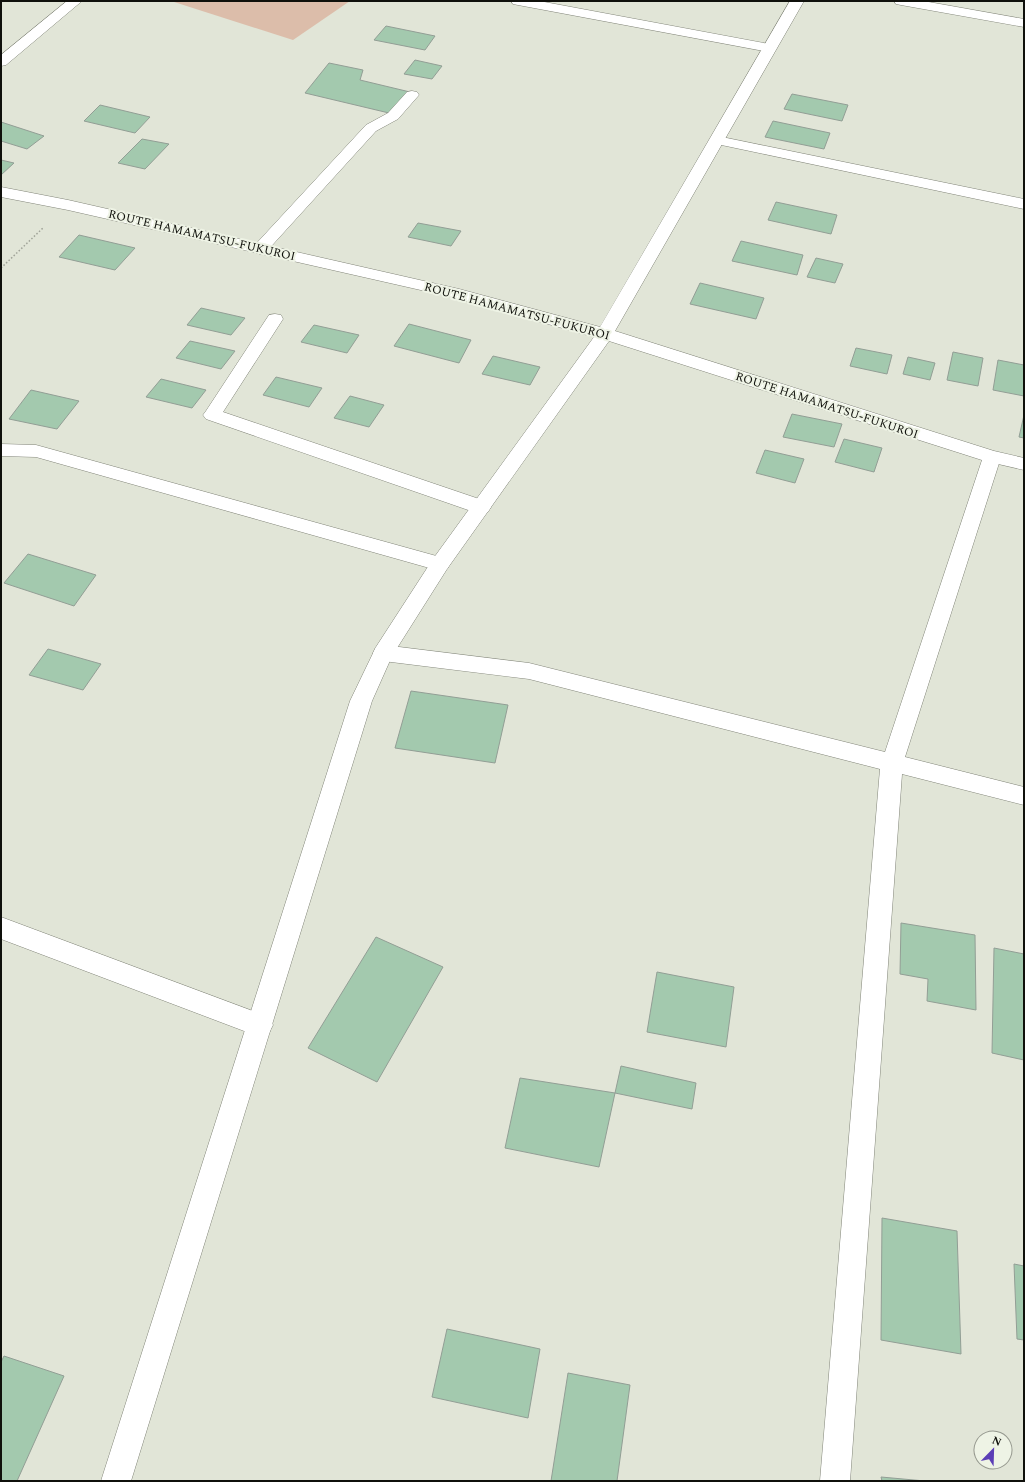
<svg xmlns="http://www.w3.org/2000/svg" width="1025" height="1482" viewBox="0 0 1025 1482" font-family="Spectral,serif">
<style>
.green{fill:#dcbdaa}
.building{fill:#a3c9ae;stroke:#929e95}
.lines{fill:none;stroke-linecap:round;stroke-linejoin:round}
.street-casing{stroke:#828579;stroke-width:1}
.secondary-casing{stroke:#828579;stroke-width:1}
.path{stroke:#a0a398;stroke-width:1.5;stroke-dasharray:1.5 2;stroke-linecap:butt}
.street{fill:#fff;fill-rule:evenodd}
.secondary{fill:#fff;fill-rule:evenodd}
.labels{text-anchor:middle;stroke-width:4;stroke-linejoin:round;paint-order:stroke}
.far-street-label{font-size:12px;fill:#0f100b;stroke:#eef3e5}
</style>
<rect width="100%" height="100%" fill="#e1e5d7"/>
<path class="green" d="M 171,1 L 350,1 L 293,40 Z"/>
<path class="building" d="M 386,26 L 435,36 L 425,50 L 374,40 Z
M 415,60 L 442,66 L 432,79 L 404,74 Z
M 329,63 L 363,70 L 360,80 L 410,92 L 389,113 L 305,93 Z
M 792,94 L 848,105 L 842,121 L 784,109 Z
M 100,105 L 150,117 L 135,133 L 84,121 Z
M 773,121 L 830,133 L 824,149 L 765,137 Z
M 1,122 L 44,136 L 27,149 L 1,141 Z
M 142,139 L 169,144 L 145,169 L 118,163 Z
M 1,160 L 14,163 L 1,175 Z
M 776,202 L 837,215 L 831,234 L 768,220 Z
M 418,223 L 461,231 L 451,246 L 408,237 Z
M 79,235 L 135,248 L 115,270 L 59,257 Z
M 741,241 L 803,255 L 797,275 L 732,261 Z
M 816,258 L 843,264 L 835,283 L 807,277 Z
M 700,283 L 764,298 L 756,319 L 690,304 Z
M 201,308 L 245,318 L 231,335 L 187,325 Z
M 409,324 L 471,340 L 459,363 L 394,346 Z
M 314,325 L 359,335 L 347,353 L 301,342 Z
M 190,341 L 235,351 L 221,369 L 176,358 Z
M 856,348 L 892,355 L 887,374 L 850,366 Z
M 953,352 L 983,358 L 978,386 L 947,380 Z
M 493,356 L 540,367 L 530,385 L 482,374 Z
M 908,357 L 935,363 L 930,380 L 903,374 Z
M 998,360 L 1024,365 L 1024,396 L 993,390 Z
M 276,377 L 322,388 L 309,407 L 263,395 Z
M 161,379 L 206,390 L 192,408 L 146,397 Z
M 31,390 L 79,401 L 57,429 L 9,419 Z
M 350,396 L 384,405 L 369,427 L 334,418 Z
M 792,414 L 842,424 L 834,447 L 783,437 Z
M 1024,415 L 1024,438 L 1019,437 Z
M 844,439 L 882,448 L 874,472 L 835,462 Z
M 765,450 L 804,459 L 795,483 L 756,473 Z
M 28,554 L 96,575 L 74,606 L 4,583 Z
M 48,649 L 101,664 L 83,690 L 29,675 Z
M 411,691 L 508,705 L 495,763 L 395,748 Z
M 901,923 L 975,935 L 976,1010 L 927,1001 L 928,979 L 900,974 Z
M 376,937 L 443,967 L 377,1082 L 308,1048 Z
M 994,948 L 1024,954 L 1024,1060 L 992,1053 Z
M 657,972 L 734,987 L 726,1047 L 647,1032 Z
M 621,1066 L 696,1083 L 692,1109 L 615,1093 Z
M 520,1078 L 615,1093 L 599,1167 L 505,1148 Z
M 882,1218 L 957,1231 L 961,1354 L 881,1340 Z
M 1014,1264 L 1024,1266 L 1024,1340 L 1017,1339 Z
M 447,1329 L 540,1349 L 528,1418 L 432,1397 Z
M 4,1356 L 64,1376 L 17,1481 L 1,1481 L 1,1362 Z
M 568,1373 L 630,1385 L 617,1481 L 551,1481 Z
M 881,1477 L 925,1481 L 882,1481 Z"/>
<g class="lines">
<g class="street-casing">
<path id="street" d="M 67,1 L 82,1 L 6,65 L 1,66 L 1,55 Z
M 511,1 L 539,1 L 769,44 L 774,45 L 776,48 L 774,51 L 769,52 L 518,5 L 513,4 Z
M 894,1 L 923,1 L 1024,19 L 1024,27 L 901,5 L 896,4 Z
M 412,91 L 417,92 L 419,95 L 398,119 L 376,131 L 266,252 L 260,254 L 254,252 L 252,249 L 254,246 L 366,125 L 388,113 L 407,92 Z
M 717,136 L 1024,199 L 1024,209 L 712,143 L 710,140 L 712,137 Z
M 275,314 L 281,315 L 283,319 L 223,412 L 488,502 L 491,507 L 488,512 L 481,514 L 474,512 L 206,419 L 203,415 L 206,411 L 269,315 Z
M 1,444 L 36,445 L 440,557 L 447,559 L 450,564 L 447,569 L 440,571 L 36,457 L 1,456 Z
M 992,451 L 999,453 L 1001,457 L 905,757 L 1024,787 L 1024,805 L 902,774 L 850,1481 L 820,1481 L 880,769 L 529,679 L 383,661 L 376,659 L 373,653 L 376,647 L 383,645 L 529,663 L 885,752 L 983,457 L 985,453 Z
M 1,917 L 269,1017 L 273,1025 L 269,1033 L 260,1037 L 1,939 Z"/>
</g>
<g class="secondary-casing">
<path id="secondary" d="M 790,1 L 804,1 L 615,331 L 994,451 L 1024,458 L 1024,470 L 985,461 L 609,341 L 447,569 L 392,656 L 372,701 L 131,1481 L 101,1481 L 350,701 L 376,647 L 433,559 L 594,337 L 456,298 L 68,210 L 1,197 L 1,187 L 68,200 L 459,289 L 600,327 Z"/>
</g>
<path class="path" d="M 1,268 L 44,227"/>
<use href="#street" class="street"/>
<use href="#secondary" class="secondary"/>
</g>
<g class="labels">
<g class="far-street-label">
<text transform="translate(202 235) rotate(13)" y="4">ROUTE HAMAMATSU-FUKUROI</text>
<text transform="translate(517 311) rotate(15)" y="4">ROUTE HAMAMATSU-FUKUROI</text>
<text transform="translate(827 405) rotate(18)" y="4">ROUTE HAMAMATSU-FUKUROI</text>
</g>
</g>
<rect width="1025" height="1482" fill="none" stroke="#0f100b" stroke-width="4"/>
<g transform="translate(993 1450) rotate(23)"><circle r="19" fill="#eef3e5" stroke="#95988e"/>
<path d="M0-3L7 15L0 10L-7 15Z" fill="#5b3eb6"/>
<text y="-6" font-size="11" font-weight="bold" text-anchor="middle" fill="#0f100b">N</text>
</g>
</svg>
